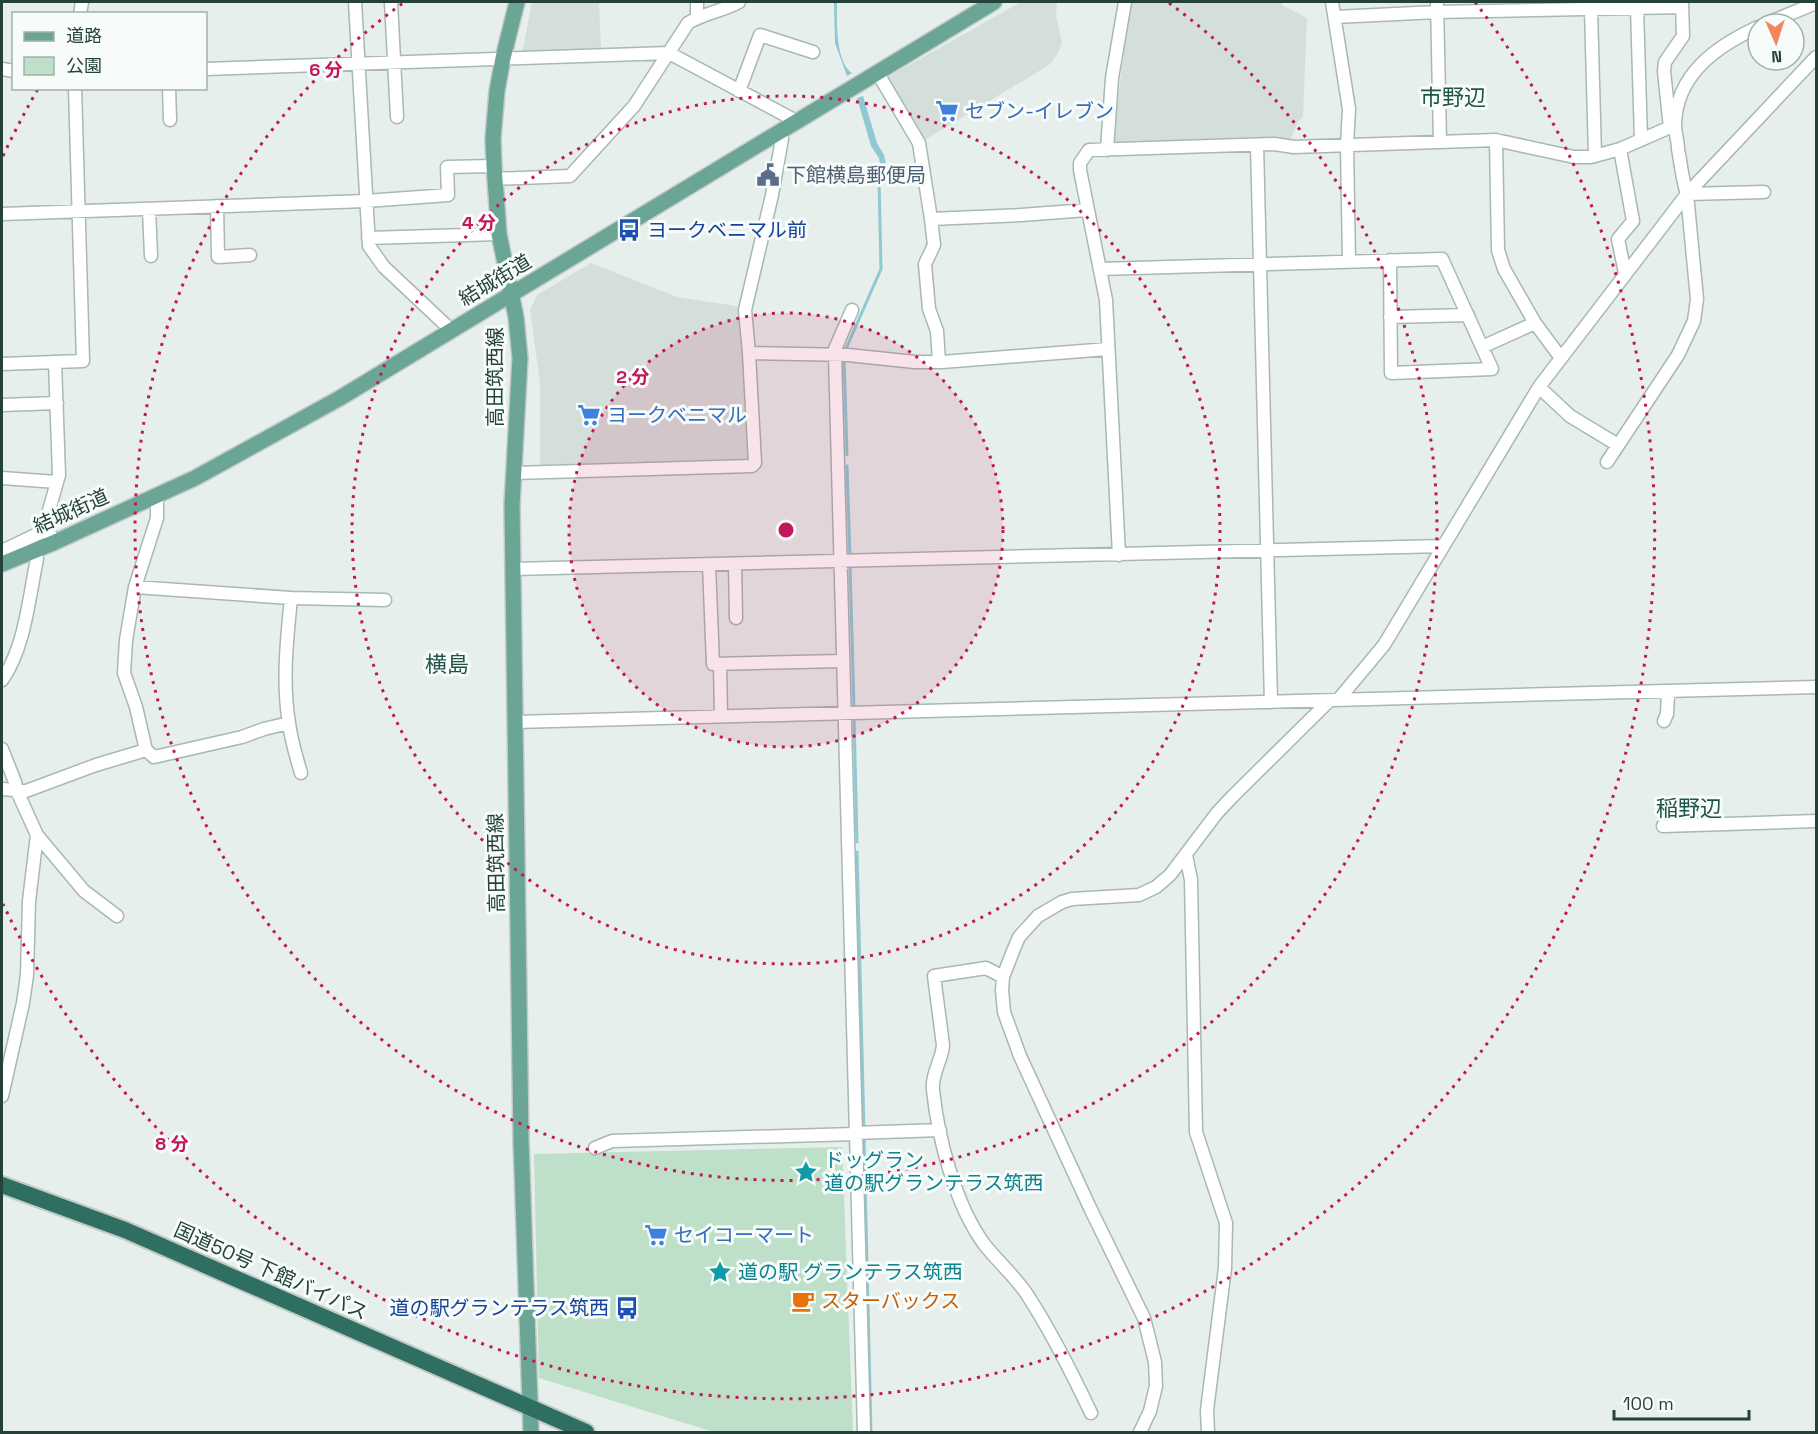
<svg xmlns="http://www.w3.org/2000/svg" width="1818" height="1434" viewBox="0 0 1818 1434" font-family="'Space Grotesk','Noto Sans JP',sans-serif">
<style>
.built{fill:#d4dfda}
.green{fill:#bfe0c8}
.water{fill:#8ec9d4}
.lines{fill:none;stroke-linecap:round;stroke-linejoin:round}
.stream{stroke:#8ec9d4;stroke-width:3}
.minor-casing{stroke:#a8b8b2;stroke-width:15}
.major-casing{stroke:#c2cac8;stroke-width:18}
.highway-casing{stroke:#c2cac8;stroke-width:20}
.minor{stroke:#fff;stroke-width:12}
.major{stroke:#6aa596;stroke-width:15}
.highway{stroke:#2f6f62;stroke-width:16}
.ring{fill:none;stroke:#c2185b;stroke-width:3;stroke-dasharray:3 6}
.labels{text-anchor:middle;stroke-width:6;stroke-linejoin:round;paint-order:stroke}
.shop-label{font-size:20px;fill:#366cbe;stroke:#f7fbf9;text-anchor:start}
.service-label{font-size:20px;fill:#4e5e75;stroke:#f7fbf9;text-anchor:start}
.transit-label{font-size:20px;fill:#164399;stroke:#f7fbf9;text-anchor:start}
.street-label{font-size:20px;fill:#24423a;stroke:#f7fbf9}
.culture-label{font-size:20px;fill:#0d838f;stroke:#f7fbf9;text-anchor:start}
.food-label{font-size:20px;fill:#c56008;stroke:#f7fbf9;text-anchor:start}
.quarter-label{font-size:22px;fill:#1f5548;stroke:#f7fbf9}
.centre{fill:#c2185b;stroke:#f7fbf9;stroke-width:3}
.ring-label{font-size:18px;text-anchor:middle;font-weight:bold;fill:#c2185b;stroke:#f7fbf9;stroke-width:6;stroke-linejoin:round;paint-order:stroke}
</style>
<rect width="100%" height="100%" fill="#e6efeb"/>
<path class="built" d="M 532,2 L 599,2 L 601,49 L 522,54 Z
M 1021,2 L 1057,2 L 1056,15 L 1062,43 L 1058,53 L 1049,65 L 923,141 L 886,78 Z
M 1130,2 L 1282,2 L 1282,5 L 1307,18 L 1303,116 L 1298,122 L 1290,140 L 1112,146 Z
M 591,263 L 677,297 L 743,307 L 753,462 L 540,467 L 540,383 L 530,310 L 537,295 Z"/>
<path class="green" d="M 842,1147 L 853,1432 L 714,1432 L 539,1378 L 534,1154 Z"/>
<path class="water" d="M 834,2 L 837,2 C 837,19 835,62 852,73 L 847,76 L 835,43 Z
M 863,96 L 877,143 L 884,155 L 886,164 L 880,164 L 879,158 L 871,146 L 857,98 Z"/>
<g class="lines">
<path class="stream" d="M 845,351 L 881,269 L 879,180 L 883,163
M 844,358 L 847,455
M 847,466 L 850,557
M 850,565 L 854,708
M 854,715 L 857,842
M 857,852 L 864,1131
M 864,1137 L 871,1432"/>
<g class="minor-casing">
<path id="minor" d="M 355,2 L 369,246 L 384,267 L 451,330
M 391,2 L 397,117
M 697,2 L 697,17
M 1332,2 L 1349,109 L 1347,145 L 1349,261
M 1437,2 L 1440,142
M 1637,8 L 1641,140
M 1591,9 L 1595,156
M 80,14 L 82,2
M 1335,17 L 1437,12 L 1682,7
M 1765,24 L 1816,3
M 2,69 L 14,71
M 206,69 L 669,53 L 798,122
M 877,72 L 919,143 L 931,219 L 1021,215 L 1087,210
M 169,88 L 170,120
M 739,91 L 760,35 L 813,52
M 1670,128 L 1664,71 L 1665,62 L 1683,36 L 1682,2
M 779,133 L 782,139 L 772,195 L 745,310 L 749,353 L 848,355 L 915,362 L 942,362 L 1108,349
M 1496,140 L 1498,250 L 1504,269 L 1535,323 L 1561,358
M 1257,145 L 1271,702
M 1620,149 L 1633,221 L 1618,239 L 1625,273
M 1107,150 L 1112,78 L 1125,2
M 494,179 L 570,176 L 634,106 L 688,23 C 704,13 723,11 739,2
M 1687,194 L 1764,192
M 217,206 L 218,257 L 250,255
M 149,209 L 151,256
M 2,214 L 366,201 L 448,195 L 447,167 L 494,166
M 931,219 L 934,245 L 925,264 L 929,309 L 937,331 L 939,362
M 368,238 L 499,234
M 1390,260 L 1391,373 L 1492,369 L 1482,347
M 1100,269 L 1442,259 L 1482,347 L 1535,323
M 852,310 L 835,349 L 835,355 L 864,1432
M 1390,317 L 1468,315
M 2,364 L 83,361 L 75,88
M 1539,387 L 1570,416 L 1618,445
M 2,405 L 57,403
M 1607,462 L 1678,355 L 1694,321 L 1697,299 L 1687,194 C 1682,179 1681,164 1678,149 C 1678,141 1675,133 1675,125 C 1676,74 1717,46 1758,27
M 514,473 L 752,466 L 755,463 L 749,353
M 2,478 L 57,482
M 157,496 L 157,518 L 135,587 L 126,640 L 124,673 L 136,707 L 146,750 L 154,757 L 242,737 L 264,729 L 289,723
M 53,543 L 46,521 L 59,475 L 55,362
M 2,551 L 48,529
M 1119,555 L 1106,300 L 1080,170 L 1080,163 L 1089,150 L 1274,144 L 1294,147 L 1496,140 L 1574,157 L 1591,157 L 1620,149 L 1675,125
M 735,564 L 736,618
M 709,565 L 713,664 L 843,661
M 513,569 L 1443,546
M 135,587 L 291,598 L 385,600
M 291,598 C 287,639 282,681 289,723 C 291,740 296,756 301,773
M 720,664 L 721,716
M 2,680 C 25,648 29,597 37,559 L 33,551
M 1338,700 L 1384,645 L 1539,387 L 1687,194 L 1816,57
M 1664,721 L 1667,714 L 1668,691
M 516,722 L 1816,687
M 2,749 L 15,782 L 17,791 L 37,835 L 84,891 L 117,916
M 2,789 L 26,791 L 96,765 L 146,750
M 1663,826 L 1816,821
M 1186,855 L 1191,880 L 1196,1132 L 1226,1223 L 1225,1268 L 1207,1410 L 1208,1432
M 1003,977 L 986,968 L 934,976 L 943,1045 C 942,1060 931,1075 933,1090 C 938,1138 955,1204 984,1244 C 998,1262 1016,1277 1028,1296 C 1052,1333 1072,1373 1091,1413
M 2,1096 L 23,1003 L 27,975 L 29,901 L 37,835
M 855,1133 L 940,1130
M 595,1148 L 612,1141 L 855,1134
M 1140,1432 L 1150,1411 L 1156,1386 L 1155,1362 L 1144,1318 L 1091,1210 L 1020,1056 L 1004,1012 L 1002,990 L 1003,977 L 1013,951 L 1019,937 L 1038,916 L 1062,902 L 1072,899 L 1139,895 L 1156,887 L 1170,875 L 1217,813 L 1232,797 L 1329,701"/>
</g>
<g class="major-casing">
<path id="major" d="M 517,2 L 503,58 L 497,91 L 493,138 L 494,166 L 499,234 L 516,317 L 520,358 L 512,505 L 521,1140 L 531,1432
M 2,564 L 53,543 L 195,478 L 340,398 L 994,2"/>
</g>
<g class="highway-casing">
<path id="highway" d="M 2,1185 L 125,1230 L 586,1432"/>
</g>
<use href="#minor" class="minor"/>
<use href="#major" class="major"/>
<use href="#highway" class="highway"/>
</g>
<circle cx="786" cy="530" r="217" fill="#c2185b" fill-opacity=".12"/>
<g class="ring">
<circle cx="786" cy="530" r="217"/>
<circle cx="786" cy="530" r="434"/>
<path d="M1169 3A651 651 0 1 1 403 3"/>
<path d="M3 156A868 868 0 0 1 38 89M1475 2A868 868 0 1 1 3 904"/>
</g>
<defs>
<g id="supermarket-bare" transform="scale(1.8)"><path d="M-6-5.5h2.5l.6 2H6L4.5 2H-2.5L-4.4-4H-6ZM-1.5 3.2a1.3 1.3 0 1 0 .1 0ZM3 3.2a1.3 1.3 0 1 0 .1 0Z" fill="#3f7fe0" stroke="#f7fbf9" stroke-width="2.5" paint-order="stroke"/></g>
<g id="civic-bare" transform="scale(1.8)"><path d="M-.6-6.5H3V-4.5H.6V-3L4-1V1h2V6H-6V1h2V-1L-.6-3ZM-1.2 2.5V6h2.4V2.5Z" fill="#5c6f8a" stroke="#f7fbf9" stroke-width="2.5" paint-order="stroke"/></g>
<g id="bus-bare" transform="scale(1.8)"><path d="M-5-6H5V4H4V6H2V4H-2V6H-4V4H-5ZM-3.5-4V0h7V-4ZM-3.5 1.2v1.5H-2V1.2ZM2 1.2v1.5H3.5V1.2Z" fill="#1a4fb4" stroke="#f7fbf9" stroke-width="2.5" paint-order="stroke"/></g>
<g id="sight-bare" transform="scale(1.8)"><path d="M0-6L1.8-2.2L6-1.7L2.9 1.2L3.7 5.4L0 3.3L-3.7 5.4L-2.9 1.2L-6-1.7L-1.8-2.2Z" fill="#0f9aa8" stroke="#f7fbf9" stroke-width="2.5" paint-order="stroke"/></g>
<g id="cafe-bare" transform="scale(1.8)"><path d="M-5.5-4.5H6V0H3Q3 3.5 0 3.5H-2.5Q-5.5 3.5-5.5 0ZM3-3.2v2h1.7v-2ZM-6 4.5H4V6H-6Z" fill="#e8710a" stroke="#f7fbf9" stroke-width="2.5" paint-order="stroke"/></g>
</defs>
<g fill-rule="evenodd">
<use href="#supermarket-bare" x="947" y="111"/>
<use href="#civic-bare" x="768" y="175"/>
<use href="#bus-bare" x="629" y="230"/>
<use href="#supermarket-bare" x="589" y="415"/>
<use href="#sight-bare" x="806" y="1172"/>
<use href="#supermarket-bare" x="656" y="1235"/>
<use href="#sight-bare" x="720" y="1272"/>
<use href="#cafe-bare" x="803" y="1301"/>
<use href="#bus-bare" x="627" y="1308"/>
</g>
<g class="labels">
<g class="shop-label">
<text x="965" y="118">セブン-イレブン</text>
<text x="607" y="422">ヨークベニマル</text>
<text x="674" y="1242">セイコーマート</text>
</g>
<g class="service-label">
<text x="786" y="182">下館横島郵便局</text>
</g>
<g class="transit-label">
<text x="647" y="237">ヨークベニマル前</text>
<text x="609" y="1315" text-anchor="end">道の駅グランテラス筑西</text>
</g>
<g class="street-label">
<text transform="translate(495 280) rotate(-31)" y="7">結城街道</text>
<text transform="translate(495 377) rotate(-90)" y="7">高田筑西線</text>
<text transform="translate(71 511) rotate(-24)" y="7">結城街道</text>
<text transform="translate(496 863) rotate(-91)" y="7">高田筑西線</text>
<text transform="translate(271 1271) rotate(24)" y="7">国道50号 下館バイパス</text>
</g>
<g class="culture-label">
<text x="824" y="1167">ドッグラン<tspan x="824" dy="23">道の駅グランテラス筑西</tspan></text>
<text x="738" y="1279">道の駅 グランテラス筑西</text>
</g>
<g class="food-label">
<text x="821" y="1308">スターバックス</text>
</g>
<g class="quarter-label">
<text x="1453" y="105">市野辺</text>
<text x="447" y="672">横島</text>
<text x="1689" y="816">稲野辺</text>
</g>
</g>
<circle cx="786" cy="530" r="9" class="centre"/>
<g class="ring-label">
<text x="326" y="76">6 分</text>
<text x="479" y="229">4 分</text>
<text x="633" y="383">2 分</text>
<text x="172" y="1150">8 分</text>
</g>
<rect width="1818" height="1434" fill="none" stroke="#24423a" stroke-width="6"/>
<rect x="12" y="12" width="195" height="78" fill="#f7fbf9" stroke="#a3b1ad" stroke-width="1.5"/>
<rect x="24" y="32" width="30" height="9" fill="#6aa596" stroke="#a3b1ad" stroke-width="1.5"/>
<text x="66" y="42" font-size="18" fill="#24423a">道路</text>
<rect x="24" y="57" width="30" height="18" fill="#bfe0c8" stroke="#a3b1ad" stroke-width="1.5"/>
<text x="66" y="72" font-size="18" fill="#24423a">公園</text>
<g transform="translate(1776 42) rotate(177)"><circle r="28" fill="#f7fbf9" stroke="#a3b1ad" stroke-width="1.5"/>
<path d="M0-4.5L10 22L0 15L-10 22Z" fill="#f4845f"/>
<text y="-9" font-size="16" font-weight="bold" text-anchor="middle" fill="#24423a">N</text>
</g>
<path d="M1614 1410v9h135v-9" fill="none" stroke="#24423a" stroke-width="3"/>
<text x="1623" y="1410" font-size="18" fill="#24423a" stroke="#f7fbf9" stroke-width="4.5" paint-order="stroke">100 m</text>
</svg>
